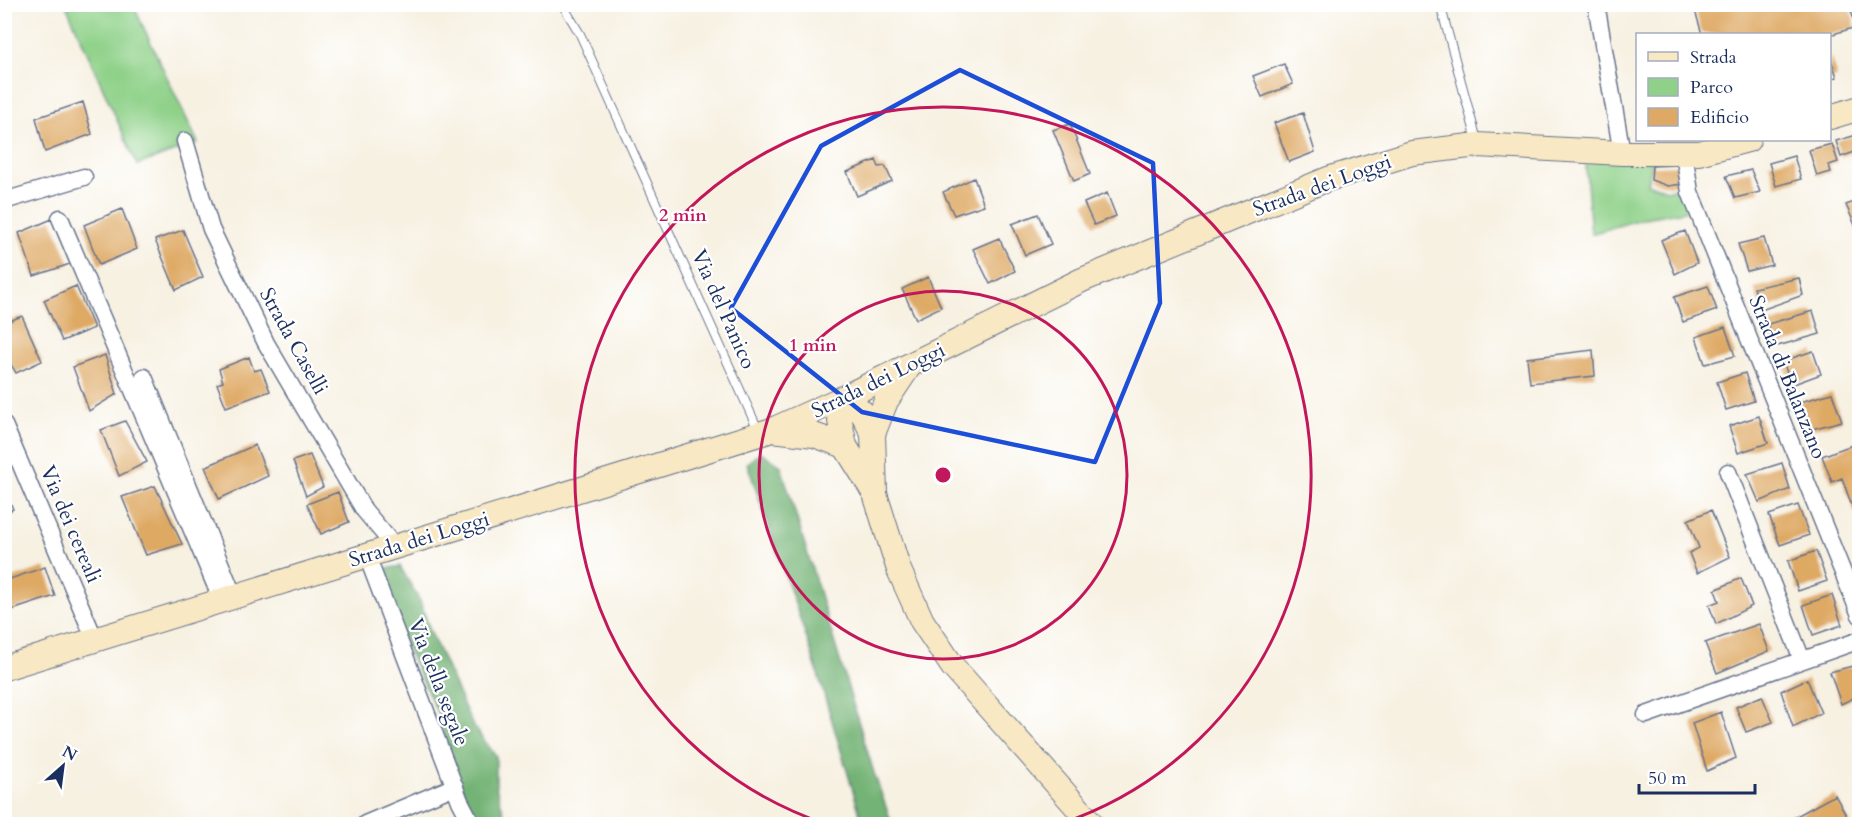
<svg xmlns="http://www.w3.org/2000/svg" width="1864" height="829" viewBox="0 0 1864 829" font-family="Cardo,serif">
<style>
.green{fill:#8fd189;stroke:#558074;stroke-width:1.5}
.forest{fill:#73b375;stroke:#47716a;stroke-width:1.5}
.building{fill:#dea964}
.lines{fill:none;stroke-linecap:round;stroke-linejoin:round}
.lane-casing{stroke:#68738c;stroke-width:10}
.street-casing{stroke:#68738c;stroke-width:19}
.secondary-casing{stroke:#68738c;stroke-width:26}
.lane{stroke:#fff;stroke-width:8}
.street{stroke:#fff;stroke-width:16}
.secondary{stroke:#f8e8c3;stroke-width:24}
.marked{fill:none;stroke:#1d4ed8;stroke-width:4.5;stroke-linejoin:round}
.ring{fill:none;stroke:#c2185b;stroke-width:3}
.labels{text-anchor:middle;stroke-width:4.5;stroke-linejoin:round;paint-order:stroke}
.street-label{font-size:21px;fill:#1b2f5e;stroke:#fff}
.centre{fill:#c2185b;stroke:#fff;stroke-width:3}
.ring-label{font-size:18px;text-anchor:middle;font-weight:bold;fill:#c2185b;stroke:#fff;stroke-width:4.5;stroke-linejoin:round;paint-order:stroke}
</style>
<rect width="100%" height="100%" fill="#fff"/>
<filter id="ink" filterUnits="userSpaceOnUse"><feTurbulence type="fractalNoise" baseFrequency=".0167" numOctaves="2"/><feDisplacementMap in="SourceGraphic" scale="12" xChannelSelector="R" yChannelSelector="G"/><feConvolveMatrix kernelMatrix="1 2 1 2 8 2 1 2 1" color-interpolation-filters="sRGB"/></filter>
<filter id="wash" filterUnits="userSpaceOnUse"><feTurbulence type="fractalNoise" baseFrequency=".008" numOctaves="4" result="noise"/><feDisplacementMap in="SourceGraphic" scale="24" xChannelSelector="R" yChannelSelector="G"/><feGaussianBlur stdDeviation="1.35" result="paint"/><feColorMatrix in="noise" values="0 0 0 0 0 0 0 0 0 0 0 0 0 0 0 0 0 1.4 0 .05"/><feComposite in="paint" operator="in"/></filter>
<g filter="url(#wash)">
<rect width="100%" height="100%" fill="#f7f1e2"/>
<path class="green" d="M 66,5 L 133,5 L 198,143 L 137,165 Z
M 1585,155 L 1653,161 L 1647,183 L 1667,190 L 1683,188 L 1690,210 L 1644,218 L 1591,234 Z"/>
<path class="forest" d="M 761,452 L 781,466 L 874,773 L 892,824 L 863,824 L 811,651 L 747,463 Z
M 400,566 L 420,601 L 431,633 L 473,726 L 496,756 L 496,787 L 507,824 L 476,824 L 449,756 L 439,716 L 396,625 L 379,570 Z"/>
<g id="blocks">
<path class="building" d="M 1693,4 L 1849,4 L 1856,27 L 1830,35 L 1702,34 Z
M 1830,56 L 1837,77 L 1830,79 Z
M 1284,64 L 1293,84 L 1262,97 L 1253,76 Z
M 83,102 L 92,134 L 45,152 L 36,118 Z
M 1303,113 L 1315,152 L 1289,162 L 1274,123 Z
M 1070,124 L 1090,174 L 1074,181 L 1053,130 Z
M 1860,134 L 1860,150 L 1841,157 L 1836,141 Z
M 1832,144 L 1838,162 L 1829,165 L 1831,172 L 1817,176 L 1809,150 Z
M 1794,156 L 1801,179 L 1776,186 L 1769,163 Z
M 876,160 L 879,167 L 885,166 L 892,181 L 857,196 L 847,172 Z
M 1679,165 L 1682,184 L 1668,186 L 1651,180 L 1652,166 Z
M 1751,170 L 1760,192 L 1735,198 L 1726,176 Z
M 974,178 L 984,205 L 954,215 L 943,192 Z
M 1107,193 L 1116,216 L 1094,225 L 1084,203 Z
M 1860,200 L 1860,236 L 1846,205 Z
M 122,209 L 137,249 L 99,265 L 84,225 Z
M 1038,214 L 1051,244 L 1025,255 L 1012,224 Z
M 52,219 L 70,264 L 34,276 L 19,233 Z
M 183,230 L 203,277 L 176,290 L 155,240 Z
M 1685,231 L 1697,263 L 1675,274 L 1661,240 Z
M 999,238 L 1015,271 L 990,284 L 973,249 Z
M 1764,238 L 1772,265 L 1747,271 L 1738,244 Z
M 928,277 L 941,307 L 916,319 L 902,289 Z
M 1799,278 L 1803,295 L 1761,310 L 1754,288 Z
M 76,286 L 94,328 L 62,341 L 44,300 Z
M 1708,286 L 1717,310 L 1683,322 L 1674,297 Z
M 1813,311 L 1820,334 L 1774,347 L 1768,324 Z
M 22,316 L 42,361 L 16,373 L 4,352 L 4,323 Z
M 1725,327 L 1735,356 L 1705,364 L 1696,337 Z
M 1593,350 L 1595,376 L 1530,383 L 1527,358 Z
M 1813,351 L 1821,374 L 1791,385 L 1783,361 Z
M 105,355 L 117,394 L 89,411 L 73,367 Z
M 249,357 L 254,371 L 261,369 L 270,391 L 226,407 L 217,384 L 223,382 L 219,369 Z
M 1745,373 L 1754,401 L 1726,410 L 1717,382 Z
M 1832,393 L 1842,421 L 1808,430 L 1800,402 Z
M 1759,416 L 1768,443 L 1738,453 L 1729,426 Z
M 125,421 L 147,462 L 119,476 L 101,430 Z
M 1860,442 L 1860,510 L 1854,512 L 1842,478 L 1832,482 L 1822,456 Z
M 255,445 L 268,476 L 219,499 L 205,467 Z
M 310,455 L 323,487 L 306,496 L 293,461 Z
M 1782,463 L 1790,489 L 1759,502 L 1747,474 Z
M 155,486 L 182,544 L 146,555 L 122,497 Z
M 4,487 L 13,509 L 4,513 Z
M 338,492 L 349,522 L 321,534 L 307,504 Z
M 1798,505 L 1809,535 L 1780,545 L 1769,515 Z
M 1711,510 L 1730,557 L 1697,573 L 1689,553 L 1699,548 L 1688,520 Z
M 1816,551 L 1827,581 L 1798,591 L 1788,561 Z
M 45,567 L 55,596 L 9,611 L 4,598 L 4,581 Z
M 1741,578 L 1752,606 L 1716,624 L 1709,605 L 1719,601 L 1715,590 Z
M 1832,595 L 1842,625 L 1813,635 L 1803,605 Z
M 1759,624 L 1769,651 L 1717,673 L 1705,643 Z
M 1860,664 L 1860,695 L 1841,704 L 1830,672 Z
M 1807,679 L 1821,713 L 1793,727 L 1781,691 Z
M 1762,696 L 1773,722 L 1746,732 L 1736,707 Z
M 1721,712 L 1736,758 L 1707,771 L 1692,723 Z
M 1835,795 L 1851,824 L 1782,824 Z"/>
</g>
</g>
<g filter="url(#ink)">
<use href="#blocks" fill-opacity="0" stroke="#68738c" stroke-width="1.5"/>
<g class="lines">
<g class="lane-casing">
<path id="lane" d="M 562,4 L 580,34 L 759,432
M 1440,4 L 1478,144"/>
</g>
<g class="street-casing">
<path id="street" d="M 1596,4 L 1622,153
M 185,141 L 211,229 L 266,343 L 364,510 L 395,547
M 1684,153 L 1690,192 L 1860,615
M 4,201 L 84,177
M 60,218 L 222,601
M 144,377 L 234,597
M 4,425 L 95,640
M 1728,472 L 1802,660
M 367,556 L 460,801 L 472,824
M 1646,715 L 1860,640
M 365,824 L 455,786"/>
</g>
<g class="secondary-casing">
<path id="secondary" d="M 1830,117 L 1860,108
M 773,430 L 814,435 L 845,446 L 875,494 L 899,570 L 922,621 L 953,667 L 1092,824
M 873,434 L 886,401 L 910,365
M 845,446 L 840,421 L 845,397 L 862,412 L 873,434 L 875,492
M 4,668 L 772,430 L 845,397 L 1082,280 L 1328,179 L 1412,153 L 1478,145 L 1622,153 L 1699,153 L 1748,140"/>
</g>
<use href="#lane" class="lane"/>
<use href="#street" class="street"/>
<use href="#secondary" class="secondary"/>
</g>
</g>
<path class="marked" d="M 960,70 L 1153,163 L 1160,303 L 1095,462 L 862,412 L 731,308 L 821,146 Z"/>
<g class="ring">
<circle cx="943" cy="475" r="184"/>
<path d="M826 824A368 368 0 1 1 1060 824"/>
</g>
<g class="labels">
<g class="street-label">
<text transform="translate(1322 185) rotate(-20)" y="7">Strada dei Loggi</text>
<text transform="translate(724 309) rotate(66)" y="7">Via del Panico</text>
<text transform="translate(294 341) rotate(61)" y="7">Strada Caselli</text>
<text transform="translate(1788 377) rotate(68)" y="7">Strada di Balanzano</text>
<text transform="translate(878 380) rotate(-26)" y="7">Strada dei Loggi</text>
<text transform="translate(71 524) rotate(67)" y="7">Via dei cereali</text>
<text transform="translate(419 539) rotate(-17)" y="7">Strada dei Loggi</text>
<text transform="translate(439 682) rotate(69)" y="7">Via della segale</text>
</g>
</g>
<circle cx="943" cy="475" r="9" class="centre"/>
<g class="ring-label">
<text x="683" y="221">2 min</text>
<text x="813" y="351">1 min</text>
</g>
<rect width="1864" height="829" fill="none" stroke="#fff" stroke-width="24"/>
<rect x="1636" y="33" width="195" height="108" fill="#ffffff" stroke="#a4acbf" stroke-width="1.5"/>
<rect x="1648" y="52" width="30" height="9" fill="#f8e8c3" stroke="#a4acbf" stroke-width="1.5"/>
<text x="1690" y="63" font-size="18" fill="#1b2f5e">Strada</text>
<rect x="1648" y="78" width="30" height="18" fill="#8fd189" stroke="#a4acbf" stroke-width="1.5"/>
<text x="1690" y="93" font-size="18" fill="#1b2f5e">Parco</text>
<rect x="1648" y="108" width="30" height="18" fill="#dea964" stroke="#a4acbf" stroke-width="1.5"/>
<text x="1690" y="123" font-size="18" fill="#1b2f5e">Edificio</text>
<g transform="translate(63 766) rotate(28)" stroke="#ffffff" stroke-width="4.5" paint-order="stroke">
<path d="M0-4.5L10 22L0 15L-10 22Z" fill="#1b2f5e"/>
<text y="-9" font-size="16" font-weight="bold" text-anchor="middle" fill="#1b2f5e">N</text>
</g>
<path d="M1639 784v9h116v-9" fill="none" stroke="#1b2f5e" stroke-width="3"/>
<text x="1648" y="784" font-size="18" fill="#1b2f5e" stroke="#ffffff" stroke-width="4.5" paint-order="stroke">50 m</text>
</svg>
